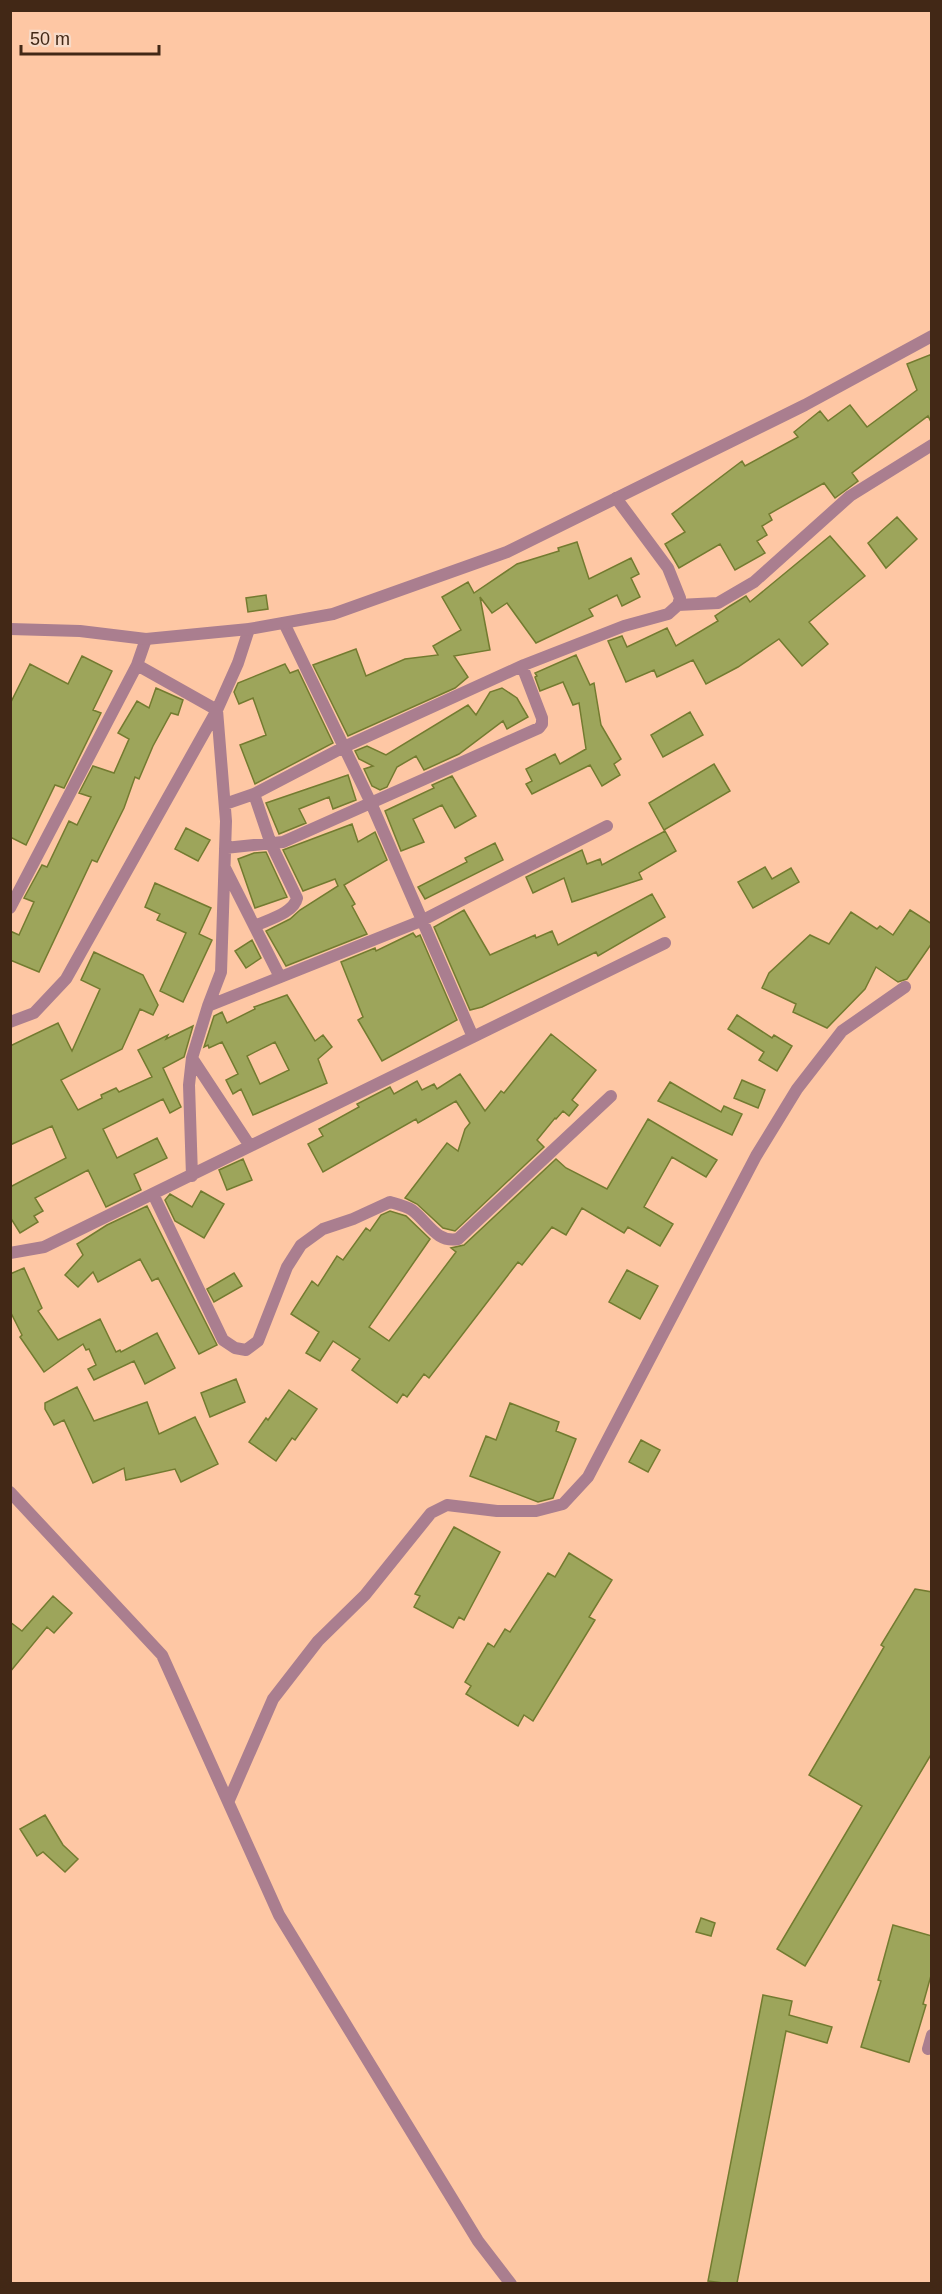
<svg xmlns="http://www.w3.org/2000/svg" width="942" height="2294" viewBox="0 0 942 2294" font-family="Helvetica,sans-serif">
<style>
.building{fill:#9da55b;stroke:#737b30;stroke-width:1.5;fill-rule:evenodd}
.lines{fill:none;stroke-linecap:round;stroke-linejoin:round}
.minor{stroke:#aa7e8f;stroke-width:12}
.tertiary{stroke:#aa7e8f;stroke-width:12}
</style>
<rect width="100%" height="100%" fill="#fec7a4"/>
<path class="building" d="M 932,354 L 932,424 L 928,416 L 852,473 L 858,481 L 835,498 L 824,483 L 769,514 L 772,520 L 762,526 L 767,535 L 757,541 L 765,553 L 735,570 L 720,544 L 679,568 L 665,544 L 685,532 L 672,514 L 742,461 L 745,466 L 798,437 L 794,432 L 820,411 L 828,421 L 850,405 L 867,427 L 917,390 L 907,364 Z
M 897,517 L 917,539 L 886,568 L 868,543 Z
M 830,536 L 865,576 L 809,622 L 828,644 L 802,666 L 779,639 L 738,667 L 706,684 L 693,660 L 657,677 L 654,670 L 626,682 L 608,641 L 622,636 L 627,647 L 667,628 L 676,646 L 718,621 L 715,616 L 730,606 L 746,596 L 750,602 Z
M 577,542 L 589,579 L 631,558 L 639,574 L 631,578 L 640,597 L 622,606 L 617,595 L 589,609 L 593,616 L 536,643 L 507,603 L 492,613 L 480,597 L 490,650 L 454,656 L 468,677 L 455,688 L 348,736 L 313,665 L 356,649 L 366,676 L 405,659 L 438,655 L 433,646 L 461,630 L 442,597 L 468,582 L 474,593 L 517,564 L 559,551 L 558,548 Z
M 266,595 L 268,609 L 248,612 L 246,598 Z
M 576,655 L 590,685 L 594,683 L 601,725 L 621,759 L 614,764 L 620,775 L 602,786 L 590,765 L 532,794 L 526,784 L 532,781 L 526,769 L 555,754 L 560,764 L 586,749 L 579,703 L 573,705 L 563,682 L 540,691 L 535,677 L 537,676 L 535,673 Z
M 82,656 L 112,671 L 93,710 L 101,713 L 64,788 L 55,785 L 26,845 L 10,837 L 10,704 L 30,664 L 68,684 Z
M 285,664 L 290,673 L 298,670 L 333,743 L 255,784 L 240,745 L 266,735 L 253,698 L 239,704 L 234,692 L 238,683 Z
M 156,688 L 183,700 L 178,715 L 171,713 L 153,746 L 139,779 L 135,777 L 124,808 L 97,862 L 92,860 L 39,972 L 10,960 L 10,931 L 19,935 L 34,902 L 24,898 L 42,865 L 47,867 L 69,821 L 77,825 L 91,797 L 79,793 L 93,766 L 114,773 L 129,739 L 118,733 L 137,701 L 149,708 Z
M 502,688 L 517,698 L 528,717 L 507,729 L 503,721 L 459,754 L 424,770 L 416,756 L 397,767 L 387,787 L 380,790 L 372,786 L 364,769 L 373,766 L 359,759 L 355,751 L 367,746 L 386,755 L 468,705 L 476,715 L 490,692 Z
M 690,712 L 703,735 L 663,757 L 651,735 Z
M 714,764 L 730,791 L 664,830 L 649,803 Z
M 348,775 L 356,800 L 333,809 L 329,797 L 299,809 L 306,823 L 279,834 L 266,803 Z
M 452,776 L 476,816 L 455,828 L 442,805 L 413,819 L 424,842 L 401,851 L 385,811 L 434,788 L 432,785 Z
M 352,824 L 358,842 L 375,832 L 387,860 L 344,885 L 355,904 L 352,906 L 367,934 L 286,966 L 266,931 L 290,919 L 300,910 L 338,886 L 335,879 L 303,891 L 283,850 Z
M 186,828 L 210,840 L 198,861 L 175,849 Z
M 665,831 L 676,851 L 640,872 L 639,873 L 642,879 L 572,902 L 564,878 L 533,893 L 526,877 L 582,850 L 587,864 L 600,859 L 602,865 Z
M 495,843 L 503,860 L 425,899 L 418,887 L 467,862 L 465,858 Z
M 266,852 L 287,897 L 255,908 L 238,859 L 254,853 Z
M 765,867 L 772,879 L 791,868 L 799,882 L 753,908 L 738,882 Z
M 155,883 L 211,908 L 199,934 L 212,940 L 183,1002 L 160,991 L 186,933 L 157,920 L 160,914 L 145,907 Z
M 652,894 L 665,917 L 598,956 L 596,952 L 482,1007 L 470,1010 L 434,927 L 464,910 L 490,955 L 535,935 L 536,938 L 552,931 L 558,945 Z
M 910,910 L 932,924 L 932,943 L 907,979 L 898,982 L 876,967 L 865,989 L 827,1028 L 793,1012 L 796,1004 L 762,988 L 769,973 L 810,935 L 829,944 L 851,912 L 877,929 L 880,926 L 893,935 Z
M 413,933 L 416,937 L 420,935 L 457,1020 L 382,1061 L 358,1020 L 363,1017 L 341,962 L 375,948 L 376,951 Z
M 252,940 L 261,958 L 246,968 L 235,951 Z
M 94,952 L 143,975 L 158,1005 L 153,1015 L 140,1009 L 122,1049 L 61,1080 L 78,1110 L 102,1098 L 101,1095 L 116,1088 L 119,1092 L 152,1077 L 138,1050 L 168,1035 L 166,1039 L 193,1026 L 184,1057 L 163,1068 L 181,1107 L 170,1113 L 163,1099 L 103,1129 L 117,1158 L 157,1138 L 167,1158 L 134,1174 L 141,1190 L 106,1207 L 88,1170 L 35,1198 L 43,1211 L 34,1216 L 38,1222 L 20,1233 L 10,1217 L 10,1187 L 66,1158 L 52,1126 L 10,1145 L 10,1046 L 58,1023 L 72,1051 L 100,989 L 81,980 Z
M 287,995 L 315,1041 L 323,1035 L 332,1047 L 318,1059 L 327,1083 L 253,1115 L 241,1089 L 233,1094 L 226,1080 L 238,1074 L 222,1042 L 209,1048 L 208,1045 L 204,1047 L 214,1016 L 222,1012 L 227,1023 L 255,1009 L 254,1007 ZM 275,1042 L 289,1070 L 260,1084 L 247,1056 Z
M 737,1015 L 772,1038 L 774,1035 L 792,1046 L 777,1071 L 759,1060 L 764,1052 L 728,1029 Z
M 551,1034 L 596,1070 L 572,1100 L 578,1105 L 569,1116 L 563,1111 L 556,1119 L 555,1118 L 537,1140 L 544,1147 L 455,1231 L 443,1228 L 417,1204 L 405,1198 L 447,1143 L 458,1151 L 465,1129 L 470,1123 L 456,1101 L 418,1123 L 416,1119 L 323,1172 L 308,1144 L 323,1136 L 319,1129 L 359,1107 L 357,1104 L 390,1087 L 394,1094 L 417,1081 L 422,1090 L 434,1084 L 437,1089 L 460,1074 L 485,1111 L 501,1091 L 504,1093 Z
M 742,1080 L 765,1090 L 758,1108 L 734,1098 Z
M 670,1082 L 721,1112 L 724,1106 L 742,1114 L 732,1135 L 658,1101 Z
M 648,1119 L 717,1160 L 706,1177 L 672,1157 L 644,1207 L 673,1224 L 660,1246 L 628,1227 L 624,1233 L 582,1208 L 566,1235 L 552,1227 L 522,1265 L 518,1262 L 429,1378 L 424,1374 L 407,1397 L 403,1394 L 397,1403 L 352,1370 L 360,1359 L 333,1341 L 320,1361 L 306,1353 L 319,1332 L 291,1314 L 312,1281 L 318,1286 L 337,1256 L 343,1260 L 366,1228 L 370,1231 L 381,1215 L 390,1211 L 406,1216 L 430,1239 L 369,1327 L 389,1341 L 456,1252 L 451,1248 L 464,1245 L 556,1159 L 566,1168 L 607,1189 Z
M 243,1159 L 252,1180 L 227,1190 L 219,1170 Z
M 201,1191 L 224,1204 L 204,1238 L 175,1221 L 165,1200 L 170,1194 L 192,1207 Z
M 147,1206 L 217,1345 L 199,1354 L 158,1278 L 152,1281 L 140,1259 L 98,1282 L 93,1272 L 78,1287 L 65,1275 L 83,1255 L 77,1244 L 107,1225 Z
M 24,1268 L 42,1308 L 38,1311 L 58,1340 L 100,1319 L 116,1352 L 120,1350 L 121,1352 L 157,1333 L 175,1368 L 145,1384 L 134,1361 L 94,1380 L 88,1369 L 96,1365 L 89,1349 L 86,1350 L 83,1344 L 44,1372 L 20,1337 L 22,1335 L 10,1311 L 10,1274 Z
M 627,1270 L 658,1286 L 640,1319 L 609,1302 Z
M 234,1273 L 242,1286 L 214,1302 L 207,1289 Z
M 236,1379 L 245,1402 L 210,1417 L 201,1393 Z
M 77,1387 L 94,1421 L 147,1402 L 159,1434 L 195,1417 L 218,1464 L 181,1482 L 175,1469 L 126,1480 L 124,1468 L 93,1483 L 64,1420 L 54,1425 L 45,1409 L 45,1403 Z
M 289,1390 L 317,1409 L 295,1440 L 292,1438 L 276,1461 L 249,1442 L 266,1418 L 268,1420 Z
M 510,1403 L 559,1422 L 556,1431 L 576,1439 L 553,1498 L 538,1502 L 470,1476 L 486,1436 L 496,1440 Z
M 641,1440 L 660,1450 L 648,1472 L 629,1462 Z
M 454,1527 L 500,1552 L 464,1620 L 459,1617 L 453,1628 L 414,1607 L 420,1596 L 415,1594 Z
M 569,1553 L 612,1580 L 589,1617 L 595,1620 L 533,1721 L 524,1715 L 518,1726 L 466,1694 L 471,1686 L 465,1682 L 488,1643 L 494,1647 L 505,1629 L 510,1632 L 548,1573 L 555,1577 Z
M 915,1589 L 932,1592 L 932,1753 L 805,1966 L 777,1949 L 862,1806 L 809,1775 L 884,1647 L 881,1645 Z
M 53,1596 L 72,1613 L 54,1633 L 47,1627 L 10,1672 L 10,1622 L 22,1631 Z
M 45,1815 L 63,1845 L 78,1859 L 65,1872 L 43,1852 L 37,1856 L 20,1829 Z
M 701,1918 L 715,1923 L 711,1936 L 696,1932 Z
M 893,1925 L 932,1936 L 932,1972 L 923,2004 L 926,2005 L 909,2062 L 861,2047 L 881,1981 L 878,1980 Z
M 763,1995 L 792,2001 L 789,2015 L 832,2027 L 827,2043 L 786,2031 L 737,2283 L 723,2283 L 708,2281 Z"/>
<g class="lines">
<path class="minor" d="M 678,605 L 718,603 L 754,582 L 850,496 L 932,445
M 284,623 L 371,803 L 473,1037
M 137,665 L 217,710 L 226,821 L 221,972 L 208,1006 L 192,1058 L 189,1085 L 192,1176
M 254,794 L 271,844 L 297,898 C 294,913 267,920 255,926
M 225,804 L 254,794 L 344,747 L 524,665 L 624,626 L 668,614 L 678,605 L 680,598 L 668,568 L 616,498
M 225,848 L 283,842 L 539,728 L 542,724 L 542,718 L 522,666
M 225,868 L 280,977
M 10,908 L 137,665 L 146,639
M 208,1006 L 421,921 L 607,826
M 10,1022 L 34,1013 L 66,979 L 217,710 L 238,663 L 249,629
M 192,1058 L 250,1146
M 153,1194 L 223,1340 L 235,1348 L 246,1350 L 258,1341 L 287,1267 L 301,1245 L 323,1229 L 353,1219 L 390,1202 C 397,1204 406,1206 412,1210 C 428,1222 436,1243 458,1239 L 611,1096
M 10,1253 L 44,1247 L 665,943
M 10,1492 L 162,1655 L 279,1915 L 478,2241 L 511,2284
M 229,1800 L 273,1699 L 318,1641 L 365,1595 L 431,1513 L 447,1505 L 497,1511 L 536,1511 L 563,1504 L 588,1477 L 756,1156 L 797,1089 L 842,1031 L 905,987
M 928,2049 L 932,2035"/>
<path class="tertiary" d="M 10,629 L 80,631 L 146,639 L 249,629 L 333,614 L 507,552 L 805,405 L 932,336"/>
</g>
<rect width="942" height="2294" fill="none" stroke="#422816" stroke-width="24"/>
<path d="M21 45v9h138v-9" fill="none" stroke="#422816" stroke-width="3"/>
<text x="30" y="45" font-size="18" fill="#422816" stroke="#f7dbc9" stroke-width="4.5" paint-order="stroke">50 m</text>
</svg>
